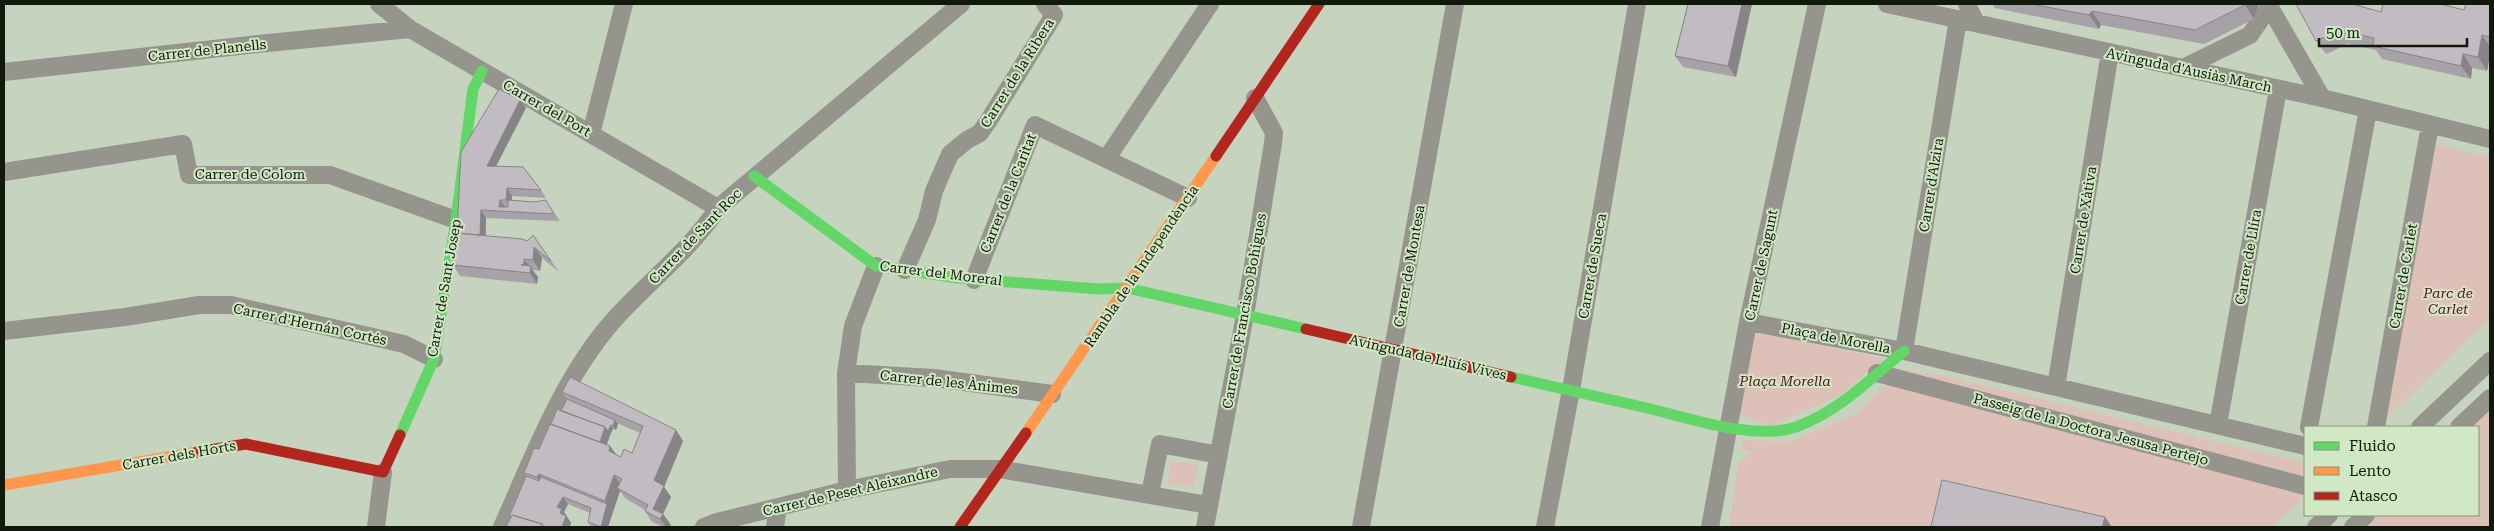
<svg xmlns="http://www.w3.org/2000/svg" width="2494" height="531" viewBox="0 0 2494 531" font-family="'Roboto Serif',serif">
<style>
.green{fill:#ddc0b8}
.lines{fill:none;stroke-linecap:round;stroke-linejoin:round}
.street{stroke:#96958d;stroke-width:18}
.fast{stroke:#63d668;stroke-width:11}
.slow{stroke:#ff974d;stroke-width:11}
.jam{stroke:#b3261e;stroke-width:11}
.wall{fill:#a6a2a7;fill-rule:evenodd}
.shaded-wall{fill:#878488}
.building{fill:#c1bcc2;stroke:#878488}
.labels{text-anchor:middle;stroke-width:4;stroke-linejoin:round;paint-order:stroke}
.street-label{font-size:14px;fill:#11190c;stroke:#d0e8c3}
.park-label{font-size:14px;font-style:italic;fill:#660b21;stroke:#d0e8c3}
</style>
<rect width="100%" height="100%" fill="#c6d3be"/>
<path class="green" d="M 2432,144 L 2490,157 L 2490,318 L 2387,417 Z
M 1753,332 L 1885,358 L 1838,396 L 1771,426 L 1736,413 Z
M 1902,370 L 1940,375 L 2305,463 C 2305,505 2301,500 2271,527 L 1729,527 L 1738,463 L 1752,452 L 1741,449 L 1743,440 L 1790,442 L 1855,414 Z
M 2490,398 L 2490,527 L 2353,527 L 2366,515 L 2478,515 L 2478,427 L 2459,427 Z
M 1171,461 L 1199,465 L 1193,487 L 1167,484 Z"/>
<g class="lines">
<path class="street" d="M 379,4 L 410,29 L 718,208
M 1887,4 L 2322,98 L 2490,139
M 1967,4 L 1976,23
M 2268,4 L 2322,98
M 2183,68 L 2250,35 L 2270,6
M 4,72 L 258,44 L 410,29
M 591,134 L 624,4
M 1107,158 L 1210,4
M 4,172 L 183,144 L 189,175 L 330,175 L 456,220
M 905,270 L 927,220 L 934,191 L 950,154 L 967,140 L 980,133 L 989,120 L 1054,15 L 1045,4
M 974,280 L 1035,125 L 1188,198
M 1748,322 L 1904,351 L 2305,446
M 4,331 L 125,317 L 199,305 L 231,305 L 404,344 L 434,359
M 1904,351 L 1958,19
M 846,373 L 934,378 L 1052,394
M 1877,373 L 2305,486
M 2056,387 L 2110,52
M 2218,425 L 2278,89
M 2309,427 L 2368,110
M 2376,427 L 2430,125
M 2420,427 L 2490,361
M 2459,427 L 2490,398
M 847,490 L 846,373 L 853,326 L 876,266
M 1150,494 L 1160,444 L 1219,455
M 376,527 L 383,472
M 502,527 C 533,458 561,381 612,322 C 646,283 689,252 718,208 L 961,4
M 704,527 L 717,522 L 847,490 L 950,469 L 999,469 L 1208,505
M 775,527 L 778,507
M 1205,527 L 1245,315 L 1273,143 L 1274,133 L 1255,98
M 1361,527 L 1455,4
M 1545,527 L 1571,390 L 1637,4
M 1710,527 L 1748,322 L 1817,4
M 2316,527 L 2329,515
M 2353,527 L 2366,515"/>
<path class="fast" d="M 754,176 L 876,266 L 958,278 L 1098,289 L 1127,288 L 1306,329
M 1511,377 C 1556,387 1602,398 1647,408 C 1690,418 1753,441 1796,427 C 1838,412 1870,379 1904,351
M 400,435 L 434,359 L 456,220 L 473,89 L 482,71"/>
<path class="slow" d="M 1026,433 L 1216,156
M 4,485 L 197,452"/>
<path class="jam" d="M 1216,156 L 1319,4
M 1306,329 L 1511,377
M 197,452 L 246,444 L 383,472 L 400,435
M 960,527 L 1026,433"/>
</g>
<path class="wall" d="M 1688,4 L 1752,4 L 1736,77 L 1683,67 L 1675,56 Z
M 1992,4 L 2259,4 L 2254,19 L 2204,44 L 2101,25 L 2099,29 L 1995,8 Z
M 2490,4 L 2490,55 L 2487,71 L 2472,68 L 2471,79 L 2382,59 L 2376,50 L 2348,44 L 2326,54 L 2316,41 L 2381,12 L 2464,10 Z
M 526,108 L 496,166 L 541,190 L 546,198 L 512,196 L 512,201 L 551,208 L 560,221 L 486,218 L 486,236 L 527,241 L 533,235 L 559,272 L 542,258 L 540,271 L 533,270 L 538,277 L 537,284 L 460,276 L 453,265 L 457,233 Z
M 562,392 L 676,430 L 683,441 L 664,487 L 671,497 L 663,514 L 671,525 L 669,527 L 664,527 L 652,522 L 645,511 L 645,510 L 625,498 L 620,491 L 608,527 L 591,527 L 588,522 L 590,513 L 568,504 L 564,512 L 571,523 L 510,518 L 509,517 L 526,476 L 524,473 L 539,449 L 567,399 ZM 617,423 L 640,433 L 632,453 L 621,457 L 616,455 L 610,446 L 607,445 L 610,435 L 613,429 L 616,430 L 618,424 Z"/>
<path class="shaded-wall" d="M 1742,4 L 1752,4 L 1736,77 L 1728,66 Z
M 2245,4 L 2259,4 L 2254,19 L 2245,5 Z
M 2092,11 L 2101,25 L 2099,29 L 2089,15 Z
M 2482,35 L 2490,47 L 2490,55 L 2487,71 L 2478,57 Z
M 2463,54 L 2472,68 L 2471,79 L 2461,66 Z
M 520,100 L 526,108 L 492,174 L 487,166 Z
M 507,188 L 512,196 L 512,208 L 506,200 Z
M 500,200 L 505,207 L 499,207 Z
M 481,210 L 486,218 L 485,245 L 480,238 Z
M 534,247 L 542,258 L 540,271 L 533,260 Z
M 524,259 L 538,277 L 537,284 L 524,264 Z
M 615,420 L 618,424 L 616,430 L 613,426 Z
M 611,425 L 613,429 L 610,435 L 604,452 L 599,445 L 605,427 Z
M 676,430 L 683,441 L 664,487 L 671,497 L 663,514 L 671,525 L 669,527 L 666,527 L 653,509 L 654,480 Z
M 610,446 L 618,457 L 609,451 Z
M 539,474 L 546,484 L 545,488 L 537,477 Z
M 614,475 L 622,486 L 617,488 L 620,491 L 608,527 L 601,527 L 607,504 L 605,501 Z
M 563,497 L 568,504 L 564,512 L 571,523 L 570,527 L 562,527 L 557,507 Z
M 2105,517 L 2112,527 L 2102,527 Z"/>
<path class="building" d="M 1688,4 L 1742,4 L 1728,66 L 1675,56 Z
M 2031,4 L 2245,4 L 2245,5 L 2195,30 L 2092,11 L 2089,15 Z
M 2296,4 L 2352,4 L 2381,12 L 2383,4 L 2440,4 L 2464,10 L 2466,4 L 2490,4 L 2490,37 L 2482,35 L 2478,57 L 2463,54 L 2461,66 L 2373,46 L 2374,38 L 2339,30 L 2316,41 Z
M 499,89 L 520,100 L 487,166 L 523,167 L 541,190 L 507,188 L 506,200 L 500,200 L 499,207 L 508,207 L 508,200 L 534,202 L 546,200 L 554,214 L 481,210 L 480,235 L 457,233 L 461,152 Z
M 455,233 L 522,239 L 527,241 L 533,235 L 551,261 L 534,247 L 533,260 L 524,259 L 524,264 L 521,265 L 531,266 L 530,273 L 453,265 Z
M 570,377 L 676,430 L 654,480 L 664,486 L 653,509 L 663,514 L 660,519 L 645,511 L 648,505 L 617,488 L 622,479 L 614,475 L 605,501 L 539,474 L 537,477 L 524,473 L 534,448 L 539,449 L 550,424 L 610,446 L 609,451 L 621,457 L 624,449 L 632,453 L 643,426 L 562,392 Z
M 567,399 L 615,420 L 613,426 L 611,425 L 608,431 L 605,427 L 561,411 Z
M 557,409 L 605,427 L 600,442 L 551,424 Z
M 526,476 L 539,481 L 541,477 L 607,504 L 601,527 L 588,522 L 591,508 L 563,497 L 557,507 L 562,509 L 560,513 L 566,516 L 562,527 L 544,527 L 542,524 L 512,515 L 511,517 L 509,517 Z
M 1942,480 L 2105,517 L 2102,527 L 1931,527 Z
M 512,515 L 542,524 L 540,527 L 542,527 L 506,527 Z"/>
<g class="labels">
<g class="street-label">
<text transform="translate(207 50) rotate(-6)" y="5">Carrer de Planells</text>
<text transform="translate(2189 70) rotate(12)" y="5">Avinguda d'Ausiàs March</text>
<text transform="translate(1017 73) rotate(-58)" y="5">Carrer de la Ribera</text>
<text transform="translate(547 108) rotate(30)" y="5">Carrer del Port</text>
<text x="250" y="179">Carrer de Colom</text>
<text transform="translate(1931 185) rotate(-81)" y="5">Carrer d'Alzira</text>
<text transform="translate(1008 193) rotate(-68)" y="5">Carrer de la Caritat</text>
<text transform="translate(2083 220) rotate(-81)" y="5">Carrer de Xàtiva</text>
<text transform="translate(695 236) rotate(-46)" y="5">Carrer de Sant Roc</text>
<text transform="translate(2248 257) rotate(-80)" y="5">Carrer de Llíra</text>
<text transform="translate(1761 265) rotate(-78)" y="5">Carrer de Sagunt</text>
<text transform="translate(1141 266) rotate(-56)" y="5">Rambla de la Independència</text>
<text transform="translate(1409 266) rotate(-80)" y="5">Carrer de Montesa</text>
<text transform="translate(1592 266) rotate(-80)" y="5">Carrer de Sueca</text>
<text transform="translate(941 273) rotate(7)" y="5">Carrer del Moreral</text>
<text transform="translate(2403 276) rotate(-80)" y="5">Carrer de Carlet</text>
<text transform="translate(444 288) rotate(-80)" y="5">Carrer de Sant Josep</text>
<text transform="translate(1244 311) rotate(-80)" y="5">Carrer de Francisco Bohigues</text>
<text transform="translate(310 324) rotate(12)" y="5">Carrer d'Hernán Cortés</text>
<text transform="translate(1836 338) rotate(11)" y="5">Plaça de Morella</text>
<text transform="translate(1428 357) rotate(13)" y="5">Avinguda de Lluís Vives</text>
<text transform="translate(949 382) rotate(6)" y="5">Carrer de les Ànimes</text>
<text transform="translate(2091 429) rotate(15)" y="5">Passeig de la Doctora Jesusa Pertejo</text>
<text transform="translate(179 455) rotate(-10)" y="5">Carrer dels Horts</text>
<text transform="translate(850 491) rotate(-13)" y="5">Carrer de Peset Aleixandre</text>
</g>
<g class="park-label">
<text x="2448" y="298">Parc de<tspan x="2448" dy="16">Carlet</tspan></text>
<text x="1785" y="386">Plaça Morella</text>
</g>
</g>
<rect width="2494" height="531" fill="none" stroke="#11190c" stroke-width="10"/>
<rect x="2304" y="426" width="175" height="90" fill="#d0e8c3" stroke="#84957a"/>
<rect x="2314" y="442" width="25" height="8" fill="#63d668" stroke="#84957a"/>
<text x="2349" y="451" font-size="15" fill="#11190c">Fluido</text>
<rect x="2314" y="467" width="25" height="8" fill="#ff974d" stroke="#84957a"/>
<text x="2349" y="476" font-size="15" fill="#11190c">Lento</text>
<rect x="2314" y="492" width="25" height="8" fill="#b3261e" stroke="#84957a"/>
<text x="2349" y="501" font-size="15" fill="#11190c">Atasco</text>
<path d="M2319 38v8h148v-8" fill="none" stroke="#11190c" stroke-width="2.5"/>
<text x="2326" y="38" font-size="15" fill="#11190c" stroke="#d0e8c3" stroke-width="4" paint-order="stroke">50 m</text>
</svg>
